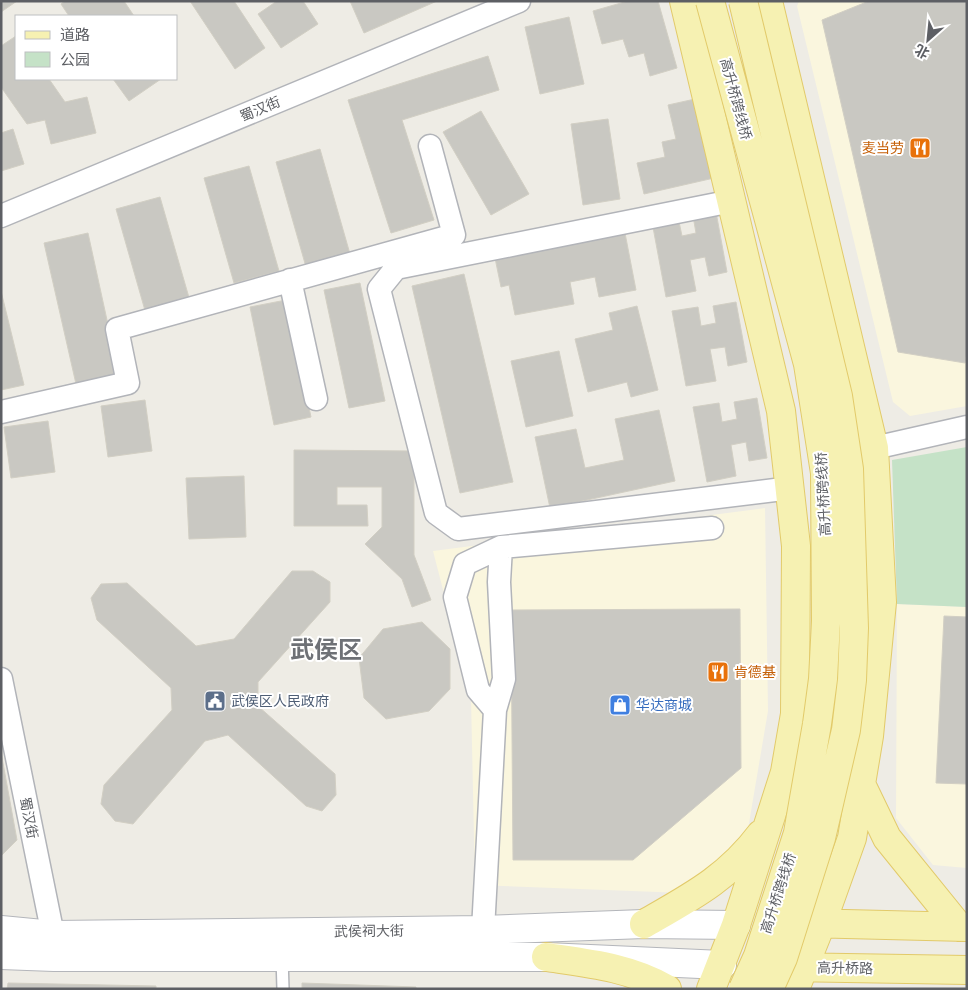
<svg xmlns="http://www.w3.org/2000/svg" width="968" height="990" viewBox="0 0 968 990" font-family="Inter,'Noto Sans SC',sans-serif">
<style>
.commercial{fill:#faf6de}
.green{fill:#c5e2c7}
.building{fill:#c9c8c2;stroke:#d2cfc4}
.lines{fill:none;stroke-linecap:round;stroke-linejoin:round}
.service-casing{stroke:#b2b4b9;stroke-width:14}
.minor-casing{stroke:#b2b4b9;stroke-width:25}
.secondary-casing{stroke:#b4b6bb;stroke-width:30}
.primary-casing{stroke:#e2ca6a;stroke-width:30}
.service{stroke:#fff;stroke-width:11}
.minor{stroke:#fff;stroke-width:22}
.secondary{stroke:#fff;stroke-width:28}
.primary{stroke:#f6f1b2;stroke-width:28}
.primary-bridge-casing{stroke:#e2ca6a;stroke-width:30;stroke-linecap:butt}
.primary-bridge{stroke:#f6f1b2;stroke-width:28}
.labels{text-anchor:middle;stroke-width:4;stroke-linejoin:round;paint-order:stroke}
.street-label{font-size:14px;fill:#5d5f64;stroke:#fff}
.food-label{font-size:14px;fill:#c56008;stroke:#fff;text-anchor:end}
.service-label{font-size:14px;fill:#4e5e75;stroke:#fff;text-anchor:start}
.shop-label{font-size:14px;fill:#366cbe;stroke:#fff;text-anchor:start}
.town-label{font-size:24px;font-weight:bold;fill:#6e7176;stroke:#fff}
</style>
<rect width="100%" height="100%" fill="#eeece5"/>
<path class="commercial" d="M 799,1 L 967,1 L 967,406 L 910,416 L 893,402 L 797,6 Z
M 765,508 L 768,711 L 747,835 L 684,893 L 475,885 L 471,698 L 433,551 Z
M 897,604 L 967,607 L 967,868 L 933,865 L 896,818 Z"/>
<path class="green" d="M 967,447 L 967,607 L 897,604 L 892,460 Z"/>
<path class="building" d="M 1,1 L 17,1 L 1,12 Z
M 65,1 L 124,1 L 134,16 L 69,16 L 61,4 Z
M 190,1 L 234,1 L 265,48 L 235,69 Z
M 277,1 L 303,1 L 318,24 L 281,48 L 258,14 Z
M 350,1 L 437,1 L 364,33 Z
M 628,1 L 658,1 L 677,68 L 650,76 L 644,53 L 629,57 L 623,39 L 602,44 L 593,11 Z
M 869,1 L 967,1 L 967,350 L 965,363 L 898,352 L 822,20 Z
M 569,17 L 584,84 L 540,94 L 525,27 Z
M 16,36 L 16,79 L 49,79 L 65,102 L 87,97 L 96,133 L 51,144 L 45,120 L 27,124 L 1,87 L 1,46 Z
M 488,56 L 499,90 L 402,120 L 434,220 L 391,233 L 348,100 Z
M 113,79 L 161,79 L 129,101 Z
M 695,99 L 714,178 L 644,194 L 637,163 L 665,157 L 662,142 L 676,139 L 668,105 Z
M 481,111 L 529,194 L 491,215 L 443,132 Z
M 608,119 L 620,199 L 583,205 L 571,124 Z
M 13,129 L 24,164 L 1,171 L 1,133 Z
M 320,149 L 350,254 L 306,267 L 276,162 Z
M 249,166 L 279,271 L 234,283 L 204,178 Z
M 160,197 L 190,301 L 146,314 L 116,209 Z
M 716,212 L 727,272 L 709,276 L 705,257 L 690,260 L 696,291 L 666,297 L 652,222 L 678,217 L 682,236 L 696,233 L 693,216 Z
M 88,233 L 119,375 L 76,384 L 44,243 Z
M 625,233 L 636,290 L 599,297 L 595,277 L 570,282 L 574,304 L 515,315 L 509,285 L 501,287 L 495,258 Z
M 464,274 L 513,482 L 460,493 L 412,286 Z
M 360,283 L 385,401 L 349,408 L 324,290 Z
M 1,291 L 24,385 L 1,390 Z
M 286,300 L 311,417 L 274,425 L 250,307 Z
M 736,302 L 747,362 L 728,366 L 725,347 L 710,349 L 716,381 L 686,386 L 672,311 L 698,307 L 701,326 L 716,323 L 713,306 Z
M 637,306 L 658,390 L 631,397 L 627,382 L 588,392 L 575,339 L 613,330 L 609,313 Z
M 559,351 L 573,416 L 526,427 L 511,361 Z
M 757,398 L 767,458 L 749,461 L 746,442 L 731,445 L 736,476 L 707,482 L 693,407 L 719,403 L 722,422 L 737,419 L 734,402 Z
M 145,400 L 152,451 L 108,457 L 101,406 Z
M 659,410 L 675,481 L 550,508 L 535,437 L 576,429 L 585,468 L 624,460 L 615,419 Z
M 48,421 L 55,472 L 11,478 L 4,427 Z
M 294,450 L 414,451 L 414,555 L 431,600 L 412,607 L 402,579 L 365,544 L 382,527 L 382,487 L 337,487 L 337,505 L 367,505 L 368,526 L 294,526 Z
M 244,476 L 246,537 L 189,539 L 186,478 Z
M 292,571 L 313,571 L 330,582 L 330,602 L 258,682 L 258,706 L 335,774 L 336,795 L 322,811 L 306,806 L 228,735 L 205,741 L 133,824 L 115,821 L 101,804 L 104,785 L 172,710 L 171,688 L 97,620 L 91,598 L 101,584 L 127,583 L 196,646 L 234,639 Z
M 740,609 L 741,768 L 633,860 L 513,860 L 511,610 Z
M 944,616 L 967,617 L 967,784 L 936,783 Z
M 422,622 L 450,649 L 450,689 L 429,711 L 386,719 L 364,698 L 359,658 L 383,629 Z
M 1,752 L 17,840 L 1,856 Z
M 8,983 L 156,986 L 156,989 L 7,989 Z
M 302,983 L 416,987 L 416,989 L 302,989 Z"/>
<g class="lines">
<g class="service-casing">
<path id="service" d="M 282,957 L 283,989"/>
</g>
<g class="minor-casing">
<path id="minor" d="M 732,201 L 396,268 L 379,289 L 436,513 L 458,529 L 791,488
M 1,216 L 519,1
M 290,280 L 316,399
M 1,412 L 128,383 L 117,329 L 454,235 L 430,146
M 874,448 L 967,427
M 1,679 L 53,935 L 54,950
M 495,710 L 504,679 L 499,582 L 501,547
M 483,930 L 495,710 L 478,690 L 455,597 L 465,564 L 501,547 L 712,528"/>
</g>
<g class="secondary-casing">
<path id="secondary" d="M 1,930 L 53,935 L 483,930 L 644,924 L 736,925
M 1,955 L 54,957 L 546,957 L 722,965"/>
</g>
<g class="primary-casing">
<path id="primary" d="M 684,1 L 781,411 L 796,546 L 795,714 L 785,772 L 736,925 L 711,989
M 768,1 L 874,448 L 882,602 L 869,736 L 852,838 L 822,922 L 795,989
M 861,784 L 887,838 L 959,927
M 805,923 L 967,927
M 644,924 C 691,897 728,878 761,834
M 546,957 C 587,963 630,967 667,989
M 786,967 L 967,970"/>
</g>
<use href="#service" class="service"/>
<use href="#minor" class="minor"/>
<use href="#secondary" class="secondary"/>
<use href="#primary" class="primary"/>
<g class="primary-bridge-casing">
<path id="primary-bridge" d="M 710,1 L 808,364 L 825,473 L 826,621 L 823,679 L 817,724 L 798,833 L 758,956 L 743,989
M 743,1 L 838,396 L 849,469 L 854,628 L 852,680 L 846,730 L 821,838 L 783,958 L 769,989"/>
</g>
<use href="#primary-bridge" class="primary-bridge"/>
</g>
<defs>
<g id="restaurant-square" transform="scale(1.125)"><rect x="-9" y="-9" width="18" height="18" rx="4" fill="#e8710a" stroke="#fff"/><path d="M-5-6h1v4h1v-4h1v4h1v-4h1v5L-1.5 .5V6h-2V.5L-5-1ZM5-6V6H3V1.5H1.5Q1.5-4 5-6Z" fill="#fff"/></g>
<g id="civic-square" transform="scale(1.125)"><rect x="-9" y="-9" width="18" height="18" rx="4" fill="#5c6f8a" stroke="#fff"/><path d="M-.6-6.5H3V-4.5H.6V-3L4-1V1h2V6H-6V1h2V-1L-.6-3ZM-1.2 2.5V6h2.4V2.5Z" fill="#fff"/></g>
<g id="shop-square" transform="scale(1.125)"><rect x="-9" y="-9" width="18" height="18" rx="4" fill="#3f7fe0" stroke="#fff"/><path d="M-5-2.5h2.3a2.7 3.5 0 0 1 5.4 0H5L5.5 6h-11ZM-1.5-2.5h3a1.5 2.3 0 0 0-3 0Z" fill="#fff"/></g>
</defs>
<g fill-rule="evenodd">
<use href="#restaurant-square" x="920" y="148"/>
<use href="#restaurant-square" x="718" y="672"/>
<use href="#civic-square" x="215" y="701"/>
<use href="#shop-square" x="620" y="705"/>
</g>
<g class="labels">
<g class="street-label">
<text transform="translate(736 99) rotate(75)" y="5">高升桥跨线桥</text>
<text transform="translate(260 109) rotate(-23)" y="5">蜀汉街</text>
<text transform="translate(823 494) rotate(-93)" y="5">高升桥跨线桥</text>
<text transform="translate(29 818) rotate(79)" y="5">蜀汉街</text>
<text transform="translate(778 893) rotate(-72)" y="5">高升桥跨线桥</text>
<text transform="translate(369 931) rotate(-1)" y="5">武侯祠大街</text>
<text transform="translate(845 968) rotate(1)" y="5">高升桥路</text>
</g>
<g class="food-label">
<text x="904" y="153">麦当劳</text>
<text x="734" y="677" text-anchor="start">肯德基</text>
</g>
<g class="service-label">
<text x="231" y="706">武侯区人民政府</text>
</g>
<g class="shop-label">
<text x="636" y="710">华达商城</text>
</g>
<g class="town-label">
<text x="326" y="658">武侯区</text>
</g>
</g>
<rect width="968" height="990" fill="none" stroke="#5d5f64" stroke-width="5"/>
<rect x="15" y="15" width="162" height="65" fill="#ffffff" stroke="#bebfc1"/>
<rect x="25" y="31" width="25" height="8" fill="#f6f1b2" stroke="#bebfc1"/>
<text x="60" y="40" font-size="15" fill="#5d5f64">道路</text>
<rect x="25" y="52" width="25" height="15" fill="#c5e2c7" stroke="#bebfc1"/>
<text x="60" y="65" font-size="15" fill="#5d5f64">公园</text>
<g transform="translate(928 40) rotate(207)" stroke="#ffffff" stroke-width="4" paint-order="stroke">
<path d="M0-4L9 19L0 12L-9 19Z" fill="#5d5f64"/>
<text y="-8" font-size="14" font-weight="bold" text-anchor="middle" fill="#5d5f64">北</text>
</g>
</svg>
